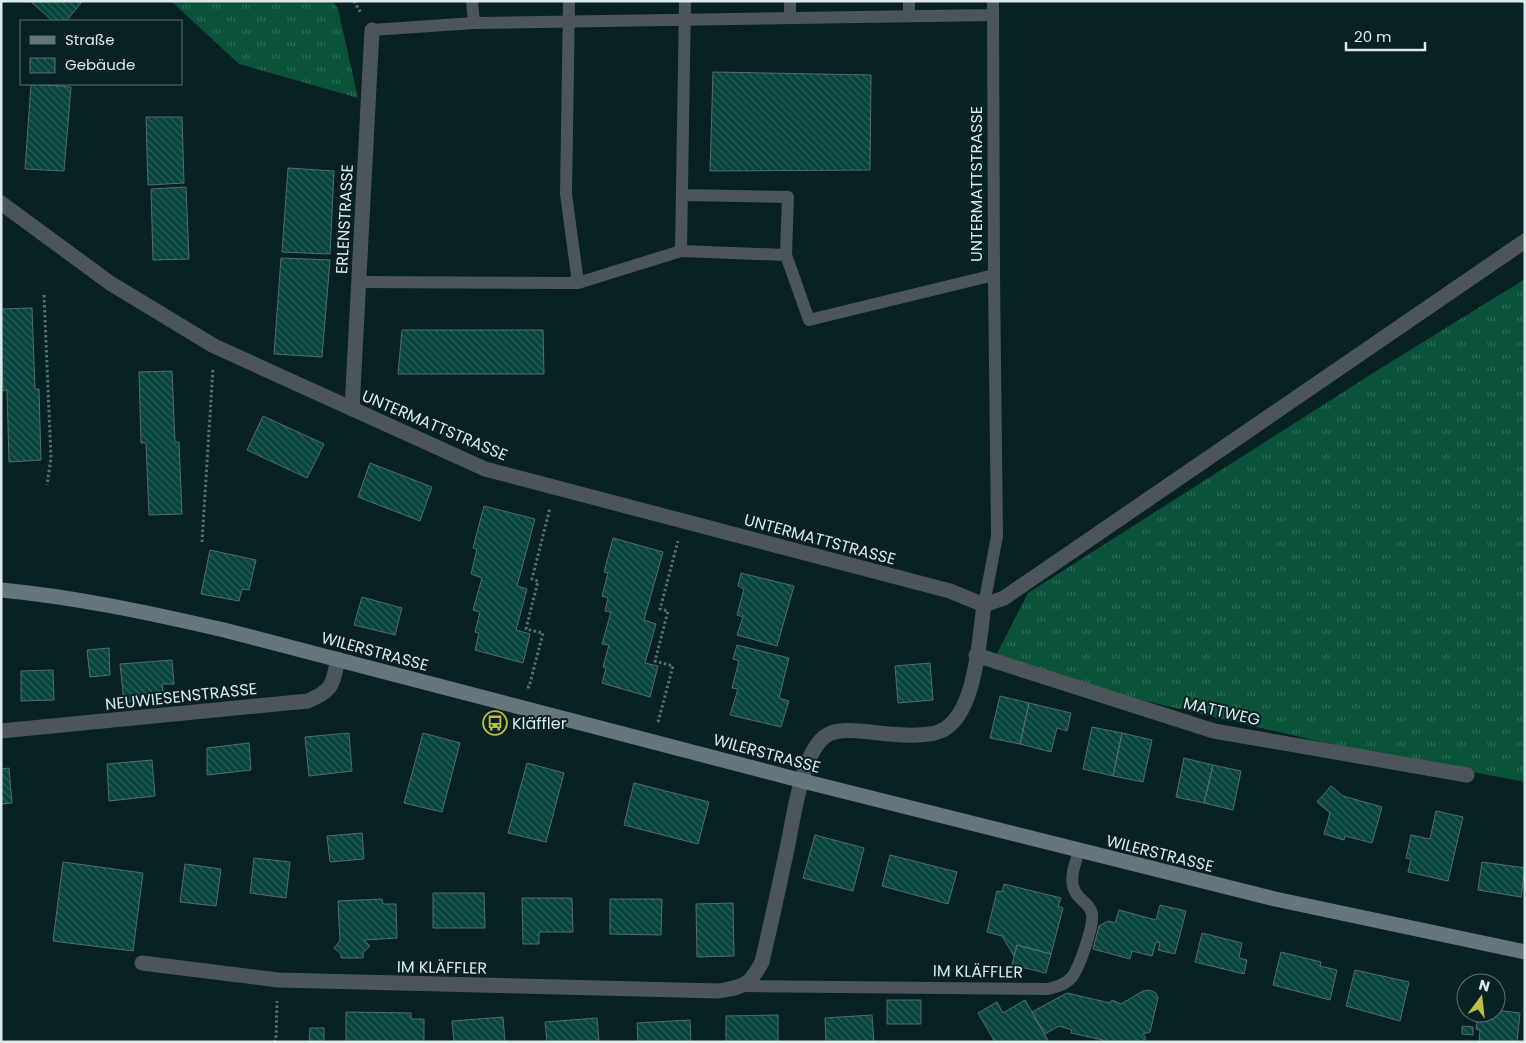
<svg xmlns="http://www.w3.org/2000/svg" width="1526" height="1043" viewBox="0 0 1526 1043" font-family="Poppins,sans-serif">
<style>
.grass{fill:url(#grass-tufts)}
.building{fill:url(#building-back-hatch);stroke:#546d69}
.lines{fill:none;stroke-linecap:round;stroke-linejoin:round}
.path{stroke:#596e6f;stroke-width:3;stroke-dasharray:2.5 2.5;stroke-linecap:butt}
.lane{stroke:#4c565a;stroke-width:12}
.street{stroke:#4c565a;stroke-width:15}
.secondary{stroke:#66767c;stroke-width:15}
.labels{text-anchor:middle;stroke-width:4;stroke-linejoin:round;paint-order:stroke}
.street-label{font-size:16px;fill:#dceaeb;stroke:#082123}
.poi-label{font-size:16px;fill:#dceaeb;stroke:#082123;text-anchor:start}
</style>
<defs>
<pattern id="grass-tufts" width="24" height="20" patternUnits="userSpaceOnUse" patternTransform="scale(1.25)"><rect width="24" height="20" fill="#0b523a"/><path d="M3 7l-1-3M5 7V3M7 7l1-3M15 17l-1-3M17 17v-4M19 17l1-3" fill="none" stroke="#2e6b57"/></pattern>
<pattern id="building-back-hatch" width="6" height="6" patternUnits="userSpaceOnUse" patternTransform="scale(1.25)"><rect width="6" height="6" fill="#07443d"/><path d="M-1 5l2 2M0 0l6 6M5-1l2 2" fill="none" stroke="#2b5f59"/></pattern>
</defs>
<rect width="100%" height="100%" fill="#082123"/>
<path class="grass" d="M 171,1 L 333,1 L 338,9 L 358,98 L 239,64 Z
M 1525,279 L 1525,782 L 1347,748 L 991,665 L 1028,593 L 1381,368 Z"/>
<path class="building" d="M 30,1 L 79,1 L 81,3 L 66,21 L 53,21 Z
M 713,72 L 871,75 L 870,170 L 710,171 Z
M 31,84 L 71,87 L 64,171 L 25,169 Z
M 146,117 L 182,117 L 184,183 L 148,185 Z
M 288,168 L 334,171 L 330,254 L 282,252 Z
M 186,187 L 189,259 L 153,260 L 151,189 Z
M 281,258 L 330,260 L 322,357 L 274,354 Z
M 32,308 L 35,389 L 39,389 L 41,460 L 9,462 L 7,390 L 3,391 L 1,309 Z
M 402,330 L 543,330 L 544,374 L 398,374 Z
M 172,371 L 175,442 L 179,442 L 182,514 L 149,515 L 146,443 L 141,443 L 139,372 Z
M 263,416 L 324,444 L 307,478 L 247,450 Z
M 370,463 L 432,487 L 420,521 L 358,497 Z
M 484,506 L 535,519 L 517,586 L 527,589 L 516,630 L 530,634 L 523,663 L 475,650 L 479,633 L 475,632 L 480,612 L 473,610 L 482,578 L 471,574 L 477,549 L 473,548 Z
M 613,538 L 663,552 L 644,620 L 656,624 L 645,663 L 658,666 L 650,697 L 602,683 L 606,668 L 603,667 L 609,645 L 602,644 L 611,612 L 605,611 L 608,598 L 602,596 L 608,573 L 604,572 Z
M 210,550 L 256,560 L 249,590 L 242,589 L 239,601 L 201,594 Z
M 741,573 L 794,586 L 777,646 L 737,635 L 743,617 L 737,615 L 744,589 L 738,586 Z
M 362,597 L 402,608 L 395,635 L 354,625 Z
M 737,645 L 789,658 L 779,698 L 789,701 L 781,727 L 730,715 L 738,689 L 732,688 L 739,661 L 733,659 Z
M 109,648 L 110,675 L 90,677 L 87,650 Z
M 172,660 L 174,684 L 162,684 L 164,699 L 124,702 L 120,664 Z
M 930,663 L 933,700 L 898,703 L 895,666 Z
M 53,670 L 54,700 L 21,701 L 21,671 Z
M 1000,696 L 1029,703 L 1020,744 L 990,738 Z
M 1029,703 L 1071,713 L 1067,731 L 1057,728 L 1051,752 L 1020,744 Z
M 1092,727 L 1122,733 L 1113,776 L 1083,769 Z
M 349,733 L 352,771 L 309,776 L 305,737 Z
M 423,733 L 460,743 L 442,812 L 404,803 Z
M 1122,733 L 1152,740 L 1143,782 L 1113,776 Z
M 249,743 L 251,770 L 207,775 L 207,748 Z
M 1184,758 L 1213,765 L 1204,803 L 1176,797 Z
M 152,760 L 155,796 L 109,801 L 107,764 Z
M 527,763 L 564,773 L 546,842 L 508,833 Z
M 1213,765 L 1241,771 L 1233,810 L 1204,803 Z
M 9,768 L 12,803 L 1,804 L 1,769 Z
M 634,783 L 709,802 L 698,844 L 624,825 Z
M 1331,786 L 1343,796 L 1382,807 L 1372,843 L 1345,836 L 1344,840 L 1324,834 L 1330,813 L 1317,802 Z
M 1436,811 L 1463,817 L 1448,881 L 1408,872 L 1411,859 L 1406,858 L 1411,835 L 1430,839 Z
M 362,833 L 364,859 L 330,862 L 327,836 Z
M 815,835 L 864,848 L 853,891 L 803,878 Z
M 890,855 L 957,872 L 948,904 L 882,886 Z
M 254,858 L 290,862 L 286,898 L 250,893 Z
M 63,862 L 143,873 L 133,951 L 53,941 Z
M 1482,862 L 1525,868 L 1521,897 L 1478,890 Z
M 185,864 L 221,869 L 216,906 L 180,902 Z
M 1004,884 L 1061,898 L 1058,906 L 1063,908 L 1051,954 L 1017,945 L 1014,956 L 1002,936 L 987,932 L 997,891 L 1002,892 Z
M 433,893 L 484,893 L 485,928 L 433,928 Z
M 522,898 L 572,898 L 573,932 L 539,932 L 539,944 L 523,944 Z
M 382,899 L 383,904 L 396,904 L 397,938 L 364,940 L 370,946 L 363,953 L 363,958 L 341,958 L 341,954 L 334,948 L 340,941 L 338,901 Z
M 610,899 L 662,899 L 661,935 L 610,934 Z
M 733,903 L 734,956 L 697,957 L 696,904 Z
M 1160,905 L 1186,911 L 1175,954 L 1158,950 L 1160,943 L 1156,942 L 1152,956 L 1132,951 L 1130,959 L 1093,949 L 1099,926 L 1108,921 L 1115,923 L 1119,910 L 1156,920 Z
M 1202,933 L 1242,943 L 1239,958 L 1247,960 L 1244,974 L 1195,962 Z
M 1017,945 L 1051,954 L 1046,973 L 1012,965 Z
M 1281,952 L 1321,962 L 1320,966 L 1337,970 L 1330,1000 L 1273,985 Z
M 1355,970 L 1409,982 L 1400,1021 L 1346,1006 Z
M 1149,990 L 1156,993 L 1158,998 L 1150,1032 L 1143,1034 L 1146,1038 L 1143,1042 L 1104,1042 L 1103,1040 L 1071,1033 L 1072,1030 L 1059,1026 L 1045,1034 L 1032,1012 L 1067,993 L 1110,1003 L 1112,1000 L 1121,1004 L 1143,991 Z
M 887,1000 L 921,1000 L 921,1024 L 887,1024 Z
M 1025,1000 L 1049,1042 L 995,1042 L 978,1013 L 997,1002 L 1003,1013 Z
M 1496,1010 L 1520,1013 L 1517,1042 L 1479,1042 L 1480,1030 L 1476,1029 L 1478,1013 L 1496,1013 Z
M 346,1012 L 411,1013 L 411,1019 L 424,1019 L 424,1042 L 346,1042 Z
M 778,1015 L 778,1042 L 726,1042 L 726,1016 Z
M 872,1015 L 874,1042 L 826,1042 L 825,1018 Z
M 503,1017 L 505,1042 L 454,1042 L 452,1021 Z
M 597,1018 L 599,1042 L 547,1042 L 545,1022 Z
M 690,1020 L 691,1042 L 638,1042 L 637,1023 Z
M 1462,1026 L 1473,1027 L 1473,1035 L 1462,1034 Z
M 310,1028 L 324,1028 L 324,1042 L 309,1042 Z"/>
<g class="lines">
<path class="path" d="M 354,1 L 361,13
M 1523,1 L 1525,3
M 44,295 L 51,458 L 47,485
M 202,542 L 213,368
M 527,687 L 529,687 L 543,633 L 526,629 L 538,581 L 532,579 L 550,508
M 658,722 L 673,666 L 655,661 L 668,611 L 660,609 L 678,541
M 274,1042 L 276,1040 L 277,1001"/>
<path class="lane" d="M 472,1 L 474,23 L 993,15
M 569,1 L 566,194 L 578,283 L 681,251
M 685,1 L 681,251 L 786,255 L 809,320 L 994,275
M 790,1 L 790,18
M 909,1 L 909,16
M 372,30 L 474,23
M 682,195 L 788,197 L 786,255
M 359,282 L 578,283
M 984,605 L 997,536 L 994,275 L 993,1
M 743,986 L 1048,989 C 1056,987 1065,985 1072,977 C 1079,968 1094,926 1092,914 C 1090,904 1081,901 1076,893 C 1068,881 1075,863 1079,851"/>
<path class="street" d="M 1,203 L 110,283 L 214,346 L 485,469 L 950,591 L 984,605 C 979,639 976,724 935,733 C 911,738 883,733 860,731 C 846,730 831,729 821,740 C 801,761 794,815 788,844 C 780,883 771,923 762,962 C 749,986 745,986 719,991 L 278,980 L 142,963
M 352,409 L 372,30
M 984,605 L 1004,598 L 1525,241
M 976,655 L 1214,731 L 1467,775
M 1,731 L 308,701 C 333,690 332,686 338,659"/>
<path class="secondary" d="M 1,590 C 76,597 150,613 224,630 L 803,781 L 1275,899 L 1525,952"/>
</g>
<defs>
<g id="bus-ring" transform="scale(1.25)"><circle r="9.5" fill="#082123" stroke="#bfbe41" stroke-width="1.5"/><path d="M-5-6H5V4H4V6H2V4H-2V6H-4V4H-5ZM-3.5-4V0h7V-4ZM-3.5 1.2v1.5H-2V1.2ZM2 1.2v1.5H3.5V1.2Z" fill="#bfbe41"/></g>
</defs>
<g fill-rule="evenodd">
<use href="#bus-ring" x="495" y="723"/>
</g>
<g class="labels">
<g class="street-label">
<text transform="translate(976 184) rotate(-90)" y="6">UNTERMATTSTRASSE</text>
<text transform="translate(344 219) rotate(-87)" y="6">ERLENSTRASSE</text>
<text transform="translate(435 425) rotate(23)" y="6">UNTERMATTSTRASSE</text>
<text transform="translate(820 539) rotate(15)" y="6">UNTERMATTSTRASSE</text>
<text transform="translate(375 651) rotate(15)" y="6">WILERSTRASSE</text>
<text transform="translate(181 696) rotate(-6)" y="6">NEUWIESENSTRASSE</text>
<text transform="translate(1222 711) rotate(13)" y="6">MATTWEG</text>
<text transform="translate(767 753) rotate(15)" y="6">WILERSTRASSE</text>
<text transform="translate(1160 853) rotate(14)" y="6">WILERSTRASSE</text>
<text transform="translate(442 967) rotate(1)" y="6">IM KLÄFFLER</text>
<text transform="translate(978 971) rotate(1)" y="6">IM KLÄFFLER</text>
</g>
<g class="poi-label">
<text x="512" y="729">Kläffler</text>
</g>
</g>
<rect width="1526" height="1043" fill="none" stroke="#dceaeb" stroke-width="5"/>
<rect x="20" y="20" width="162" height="65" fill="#082123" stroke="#5d7173"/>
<rect x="30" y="36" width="25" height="8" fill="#66767c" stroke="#5d7173"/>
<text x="65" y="45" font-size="15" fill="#dceaeb">Straße</text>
<rect x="30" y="58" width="25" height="15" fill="url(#building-back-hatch)" stroke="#5d7173"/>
<text x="65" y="70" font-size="15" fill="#dceaeb">Gebäude</text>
<g transform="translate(1481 998) rotate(15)"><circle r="24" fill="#082123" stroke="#5d7173"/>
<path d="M0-4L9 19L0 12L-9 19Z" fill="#bfbe41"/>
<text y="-8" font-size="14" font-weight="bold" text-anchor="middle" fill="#dceaeb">N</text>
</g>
<path d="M1346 42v8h79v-8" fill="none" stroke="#dceaeb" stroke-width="2.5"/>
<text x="1354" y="42" font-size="15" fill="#dceaeb" stroke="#082123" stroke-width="4" paint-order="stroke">20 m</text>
</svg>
